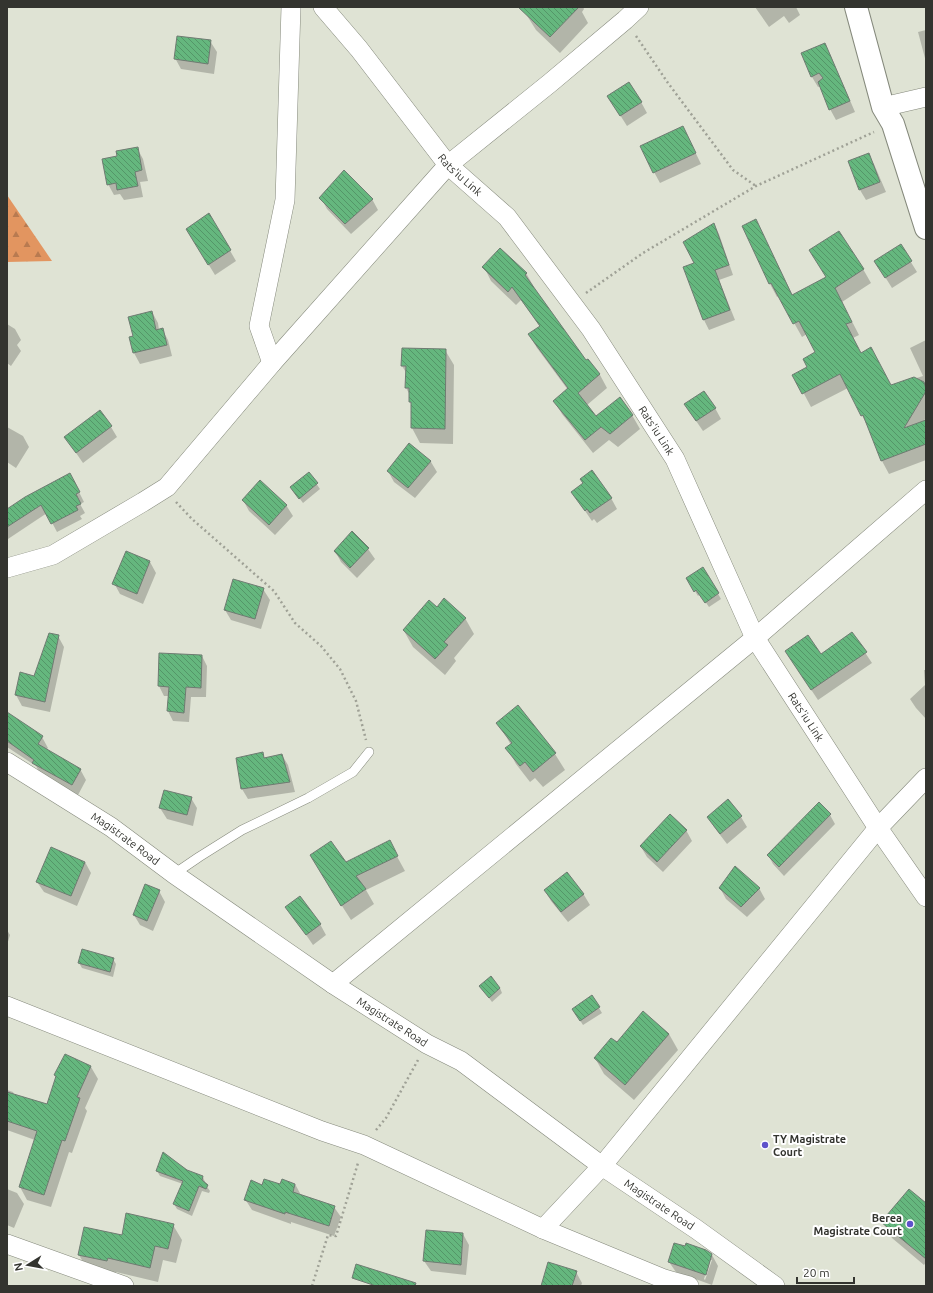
<svg xmlns="http://www.w3.org/2000/svg" width="933" height="1293" viewBox="0 0 933 1293" font-family="Ubuntu,sans-serif">
<style>
.forest{fill:url(#forest-firs)}
.shadow{fill:#0003;fill-rule:evenodd}
.building{fill:url(#building-back-hatch);stroke:#6f7b72}
.lines{fill:none;stroke-linecap:round;stroke-linejoin:round}
.service-casing{stroke:#85897c;stroke-width:10}
.minor-casing{stroke:#85897c;stroke-width:20}
.secondary-casing{stroke:#85897c;stroke-width:24}
.path{stroke:#9fa196;stroke-width:2.5;stroke-dasharray:2 3;stroke-linecap:butt}
.service{stroke:#fff;stroke-width:9}
.minor{stroke:#fff;stroke-width:19}
.secondary{stroke:#fff;stroke-width:22}
.poi-dot{fill:#5f52cb;stroke:#fff;stroke-width:1.5}
.labels{text-anchor:middle;stroke-width:4;stroke-linejoin:round;paint-order:stroke}
.street-label{font-size:11px;fill:#33342f;stroke:#fff}
.poi-label{font-size:11px;font-weight:bold;fill:#33342f;stroke:#fff;text-anchor:start}
</style>
<defs>
<pattern id="forest-firs" width="22" height="20" patternUnits="userSpaceOnUse"><rect width="22" height="20" fill="#e29560"/><path d="M5 1l3.5 6h-7zM16 11l3.5 6h-7z" fill="#b87a50"/></pattern>
<pattern id="building-back-hatch" width="6" height="6" patternUnits="userSpaceOnUse"><rect width="6" height="6" fill="#65b77e"/><path d="M-1 5l2 2M0 0l6 6M5-1l2 2" fill="none" stroke="#549668"/></pattern>
</defs>
<rect width="100%" height="100%" fill="#dfe3d4"/>
<path class="forest" d="M 7,195 L 52,261 L 7,262 Z"/>
<path class="shadow" d="M 533,7 L 583,7 L 584,9 L 582,12 L 588,23 L 560,53 L 536,30 L 526,14 Z
M 755,7 L 796,7 L 800,15 L 789,23 L 784,16 L 769,27 Z
M 926,30 L 926,62 L 918,32 Z
M 210,41 L 217,52 L 214,74 L 181,69 L 175,58 Z
M 824,44 L 830,54 L 855,112 L 836,120 L 830,109 L 821,86 L 818,87 L 812,77 Z
M 641,102 L 647,113 L 627,126 L 615,107 Z
M 683,127 L 701,164 L 660,183 L 654,172 Z
M 137,148 L 143,159 L 148,181 L 140,182 L 143,197 L 124,200 L 120,194 L 114,195 L 108,184 L 118,156 Z
M 868,154 L 874,164 L 886,192 L 866,200 L 860,190 L 849,162 Z
M 321,198 L 372,199 L 378,210 L 351,234 L 327,209 Z
M 209,214 L 236,261 L 215,275 L 193,239 Z
M 755,220 L 763,234 L 793,296 L 863,269 L 871,283 L 842,302 L 859,335 L 853,338 L 861,354 L 891,386 L 923,376 L 910,348 L 926,340 L 926,418 L 923,422 L 926,421 L 926,460 L 889,474 L 882,461 L 869,429 L 848,388 L 811,407 L 794,375 L 808,368 L 817,352 L 807,334 L 802,337 L 779,296 L 777,297 L 770,284 Z
M 714,224 L 719,234 L 733,275 L 719,280 L 735,320 L 709,330 L 704,320 L 684,268 L 696,263 Z
M 901,246 L 917,272 L 892,288 L 882,272 Z
M 484,267 L 526,273 L 534,287 L 533,288 L 586,362 L 588,360 L 600,375 L 607,388 L 587,405 L 596,417 L 632,415 L 640,429 L 618,447 L 609,440 L 593,453 L 562,414 L 554,401 L 568,390 L 537,348 L 529,335 L 540,327 L 521,300 L 516,305 L 491,281 Z
M 152,312 L 158,323 L 159,330 L 162,329 L 168,340 L 172,356 L 140,364 L 134,353 L 130,338 L 134,337 Z
M 7,324 L 15,329 L 21,340 L 17,345 L 21,351 L 11,366 L 7,363 Z
M 403,349 L 445,350 L 454,365 L 453,444 L 420,443 L 412,428 L 412,405 L 410,402 L 410,395 L 406,388 L 407,374 L 402,366 Z
M 715,408 L 721,419 L 703,431 L 692,415 Z
M 7,427 L 23,436 L 29,447 L 16,468 L 7,462 Z
M 111,427 L 117,437 L 83,463 L 65,437 Z
M 409,444 L 431,462 L 437,472 L 415,498 L 394,482 L 388,471 Z
M 309,473 L 320,489 L 303,503 L 291,487 Z
M 581,479 L 611,498 L 617,509 L 597,523 L 594,519 L 592,521 L 572,492 L 583,484 Z
M 75,484 L 84,502 L 80,504 L 85,513 L 80,516 L 82,519 L 57,532 L 47,513 L 8,539 L 7,511 Z
M 243,500 L 286,505 L 293,516 L 275,535 L 249,511 Z
M 368,549 L 375,559 L 357,578 L 341,562 L 335,551 Z
M 126,552 L 150,562 L 156,573 L 143,604 L 120,594 L 114,583 Z
M 703,568 L 721,599 L 709,607 L 700,594 L 698,596 L 687,579 Z
M 263,589 L 270,600 L 261,629 L 231,620 L 225,610 Z
M 437,608 L 465,618 L 474,634 L 454,658 L 456,661 L 445,675 L 413,647 L 404,631 Z
M 852,633 L 872,663 L 818,700 L 792,661 L 821,655 Z
M 58,636 L 64,647 L 50,712 L 22,706 L 16,695 L 35,677 Z
M 202,656 L 207,666 L 206,697 L 191,697 L 189,722 L 173,721 L 168,711 L 169,696 L 164,696 L 159,686 Z
M 924,670 L 926,670 L 926,719 L 916,708 L 910,699 L 925,685 Z
M 518,706 L 555,754 L 565,770 L 543,787 L 535,778 L 530,782 L 516,764 L 507,748 L 511,745 L 498,723 Z
M 7,718 L 42,737 L 48,748 L 46,750 L 80,769 L 86,780 L 78,795 L 40,773 L 36,766 L 7,747 Z
M 262,753 L 265,759 L 282,755 L 288,765 L 295,792 L 248,799 L 242,789 Z
M 191,798 L 197,808 L 193,826 L 167,819 L 160,808 Z
M 728,800 L 741,817 L 747,827 L 727,844 L 714,827 L 708,817 Z
M 830,815 L 835,824 L 784,876 L 773,864 L 768,855 Z
M 686,830 L 692,841 L 663,872 L 647,857 L 641,847 Z
M 389,842 L 405,871 L 366,890 L 374,904 L 351,920 L 319,870 L 346,863 Z
M 85,862 L 91,873 L 77,906 L 44,892 L 37,882 Z
M 567,874 L 584,895 L 590,905 L 568,922 L 551,901 L 545,891 Z
M 720,888 L 759,888 L 765,899 L 747,917 L 726,899 Z
M 159,891 L 165,902 L 153,931 L 140,925 L 134,915 Z
M 287,907 L 320,924 L 326,935 L 313,945 Z
M 7,930 L 10,935 L 7,945 Z
M 113,959 L 116,964 L 113,977 L 82,968 L 79,963 Z
M 480,986 L 500,988 L 502,993 L 492,1002 Z
M 599,1008 L 602,1013 L 583,1025 L 576,1014 Z
M 643,1012 L 669,1034 L 678,1050 L 634,1100 L 604,1074 L 595,1058 L 617,1044 Z
M 65,1055 L 91,1067 L 98,1079 L 85,1108 L 87,1111 L 72,1153 L 69,1152 L 51,1207 L 27,1200 L 20,1187 L 35,1140 L 7,1130 L 7,1090 L 13,1092 L 15,1096 L 47,1105 L 57,1078 L 56,1075 Z
M 157,1171 L 187,1171 L 203,1177 L 205,1182 L 205,1184 L 210,1191 L 209,1193 L 202,1191 L 192,1216 L 177,1209 L 174,1204 L 183,1184 L 160,1176 Z
M 295,1184 L 301,1195 L 334,1207 L 341,1217 L 334,1236 L 291,1222 L 291,1224 L 252,1210 L 245,1199 L 280,1186 Z
M 7,1189 L 17,1193 L 24,1204 L 14,1228 L 7,1225 Z
M 926,1205 L 926,1262 L 924,1265 L 892,1238 L 883,1222 Z
M 173,1225 L 182,1240 L 176,1263 L 163,1260 L 158,1282 L 116,1272 L 115,1275 L 87,1269 L 79,1255 L 122,1236 Z
M 463,1234 L 469,1245 L 466,1275 L 431,1271 L 424,1261 Z
M 706,1251 L 712,1255 L 718,1266 L 712,1285 L 676,1272 L 669,1262 ZM 710,1260 L 712,1260 L 705,1280 L 704,1279 Z
M 576,1272 L 582,1283 L 581,1286 L 542,1286 Z"/>
<path class="building" d="M 518,7 L 579,7 L 550,37 Z
M 177,36 L 211,40 L 208,64 L 174,59 Z
M 825,43 L 850,101 L 829,110 L 818,82 L 823,78 L 819,73 L 811,77 L 801,53 Z
M 629,82 L 642,102 L 620,116 L 607,96 Z
M 683,126 L 696,153 L 653,173 L 640,146 Z
M 138,147 L 142,170 L 135,172 L 138,186 L 117,190 L 116,183 L 107,185 L 102,159 L 117,156 L 116,151 Z
M 869,153 L 880,182 L 859,190 L 848,161 Z
M 344,170 L 373,199 L 345,224 L 319,198 Z
M 209,213 L 231,250 L 208,265 L 186,229 Z
M 756,219 L 792,295 L 826,277 L 809,250 L 839,231 L 864,269 L 835,288 L 852,322 L 846,324 L 861,353 L 871,347 L 891,385 L 914,377 L 924,382 L 926,389 L 925,393 L 904,428 L 926,420 L 926,444 L 881,461 L 863,415 L 861,416 L 840,374 L 802,394 L 792,375 L 807,367 L 803,359 L 815,352 L 799,321 L 793,324 L 771,283 L 769,284 L 742,226 Z
M 714,223 L 729,265 L 715,270 L 730,310 L 703,320 L 683,267 L 694,263 L 683,242 Z
M 901,244 L 912,261 L 885,278 L 874,261 Z
M 500,248 L 527,273 L 525,275 L 586,360 L 588,359 L 600,374 L 578,393 L 596,416 L 620,397 L 633,415 L 610,434 L 601,427 L 585,440 L 553,401 L 568,388 L 528,334 L 540,326 L 512,287 L 508,292 L 482,267 Z
M 152,311 L 156,330 L 163,328 L 167,345 L 133,353 L 129,337 L 133,336 L 128,317 Z
M 402,348 L 446,349 L 445,429 L 411,428 L 411,402 L 409,402 L 409,388 L 405,388 L 406,366 L 401,366 Z
M 704,391 L 716,408 L 696,421 L 684,404 Z
M 100,410 L 112,426 L 76,453 L 64,437 Z
M 409,443 L 431,461 L 408,488 L 387,471 Z
M 592,470 L 612,498 L 590,513 L 587,509 L 585,511 L 571,492 L 583,483 L 580,479 Z
M 309,472 L 318,483 L 299,499 L 290,487 Z
M 70,473 L 80,492 L 76,494 L 81,504 L 76,506 L 78,510 L 51,524 L 41,505 L 7,527 L 7,509 L 25,497 Z
M 260,480 L 287,505 L 269,525 L 242,500 Z
M 352,531 L 369,548 L 350,568 L 334,551 Z
M 126,551 L 150,561 L 137,594 L 112,584 Z
M 703,567 L 719,593 L 705,603 L 696,590 L 694,592 L 686,578 Z
M 233,579 L 264,588 L 255,619 L 224,610 Z
M 444,598 L 466,618 L 444,642 L 448,645 L 435,659 L 403,630 L 429,600 L 437,607 Z
M 852,632 L 867,652 L 811,690 L 785,651 L 808,635 L 821,654 Z
M 49,633 L 59,635 L 45,702 L 15,695 L 20,672 L 34,676 Z
M 159,653 L 202,655 L 201,688 L 186,687 L 184,713 L 167,711 L 169,687 L 158,686 Z
M 518,705 L 556,753 L 533,772 L 525,762 L 520,766 L 505,748 L 512,743 L 496,723 Z
M 7,712 L 43,736 L 38,744 L 81,769 L 72,785 L 32,763 L 34,760 L 7,741 Z
M 263,752 L 264,758 L 282,754 L 290,782 L 241,789 L 236,758 Z
M 164,790 L 192,797 L 187,815 L 159,808 Z
M 728,799 L 742,816 L 720,834 L 707,817 Z
M 819,802 L 831,814 L 779,867 L 767,855 Z
M 670,814 L 687,830 L 657,862 L 640,846 Z
M 390,840 L 398,856 L 356,876 L 366,889 L 341,906 L 310,855 L 331,841 L 346,862 Z
M 51,847 L 85,862 L 71,896 L 36,882 Z
M 735,866 L 760,888 L 741,907 L 719,888 Z
M 567,872 L 584,894 L 561,912 L 544,890 Z
M 145,884 L 160,890 L 147,921 L 133,915 Z
M 300,896 L 321,924 L 306,935 L 285,907 Z
M 82,949 L 114,958 L 110,972 L 78,963 Z
M 491,976 L 500,988 L 489,998 L 479,986 Z
M 592,995 L 600,1007 L 580,1021 L 572,1009 Z
M 643,1011 L 669,1034 L 625,1085 L 594,1058 L 611,1038 L 617,1042 Z
M 65,1054 L 91,1066 L 77,1097 L 80,1098 L 65,1141 L 62,1140 L 44,1195 L 19,1187 L 37,1131 L 7,1121 L 7,1092 L 47,1104 L 56,1076 L 54,1075 Z
M 163,1152 L 187,1170 L 203,1176 L 202,1180 L 208,1185 L 206,1189 L 199,1186 L 189,1211 L 173,1204 L 183,1181 L 156,1171 Z
M 264,1179 L 280,1184 L 282,1179 L 295,1184 L 293,1192 L 335,1206 L 329,1226 L 285,1212 L 285,1214 L 244,1200 L 251,1180 L 262,1185 Z
M 909,1189 L 926,1203 L 926,1259 L 881,1222 Z
M 126,1213 L 174,1224 L 168,1249 L 155,1246 L 150,1268 L 108,1258 L 107,1261 L 78,1255 L 84,1227 L 122,1235 Z
M 426,1230 L 463,1233 L 461,1265 L 423,1261 Z
M 674,1243 L 685,1246 L 686,1243 L 706,1250 L 712,1254 L 706,1275 L 668,1262 Z
M 548,1262 L 577,1271 L 572,1286 L 541,1286 Z
M 356,1264 L 416,1283 L 415,1286 L 376,1286 L 352,1278 Z"/>
<g class="lines">
<g class="service-casing">
<path id="service" d="M 174,874 L 199,857 L 242,830 L 308,798 L 353,772 L 369,752"/>
</g>
<g class="minor-casing">
<g id="minor">
<path id="s1" d="M 323,7 L 359,49 L 448,165 L 507,217 L 591,329 L 675,459 L 755,638 L 878,828 L 926,897"/>
<path d="M 883,107 L 926,97"/>
<path d="M 272,363 L 259,326 L 285,200 L 291,7"/>
<path d="M 7,568 L 53,555 L 143,502 L 167,487 L 272,363 L 448,165 L 550,83 L 625,20 L 639,7"/>
<path id="s2" d="M 7,762 L 111,827 L 174,874 L 333,984 L 427,1044 L 461,1061 L 602,1166 L 696,1229 L 775,1286"/>
<path d="M 333,984 L 755,638 L 926,490"/>
<path d="M 7,1006 L 322,1131 L 364,1145 L 543,1229 L 664,1279 L 689,1286"/>
<path d="M 543,1229 L 602,1166 L 878,828 L 926,778"/>
<path d="M 7,1244 L 124,1286"/>
</g>
</g>
<g class="secondary-casing">
<path id="secondary" d="M 856,7 L 883,107 L 893,124 L 926,228"/>
</g>
<path class="path" d="M 636,36 L 668,83 L 733,170 L 756,186
M 586,293 L 643,253 L 756,186 L 874,132
M 176,502 L 192,519 L 274,591 L 295,623 L 321,646 L 340,669 L 356,701 L 366,740
M 376,1130 L 386,1118 L 418,1060
M 312,1286 L 328,1235 L 336,1236 L 358,1163"/>
<use href="#service" class="service"/>
<use href="#minor" class="minor"/>
<use href="#secondary" class="secondary"/>
</g>
<g class="poi-dot">
<circle cx="765" cy="1145" r="4"/>
<circle cx="910" cy="1224" r="4"/>
</g>
<g class="labels">
<g class="street-label">
<text dy="4" stroke="none"><textPath href="#s1" startOffset="217">Rats'iu Link</textPath></text>
<text dy="4" stroke="none"><textPath href="#s1" startOffset="541">Rats'iu Link</textPath></text>
<text dy="4" stroke="none"><textPath href="#s1" startOffset="865">Rats'iu Link</textPath></text>
<text dy="4" stroke="none"><textPath href="#s2" startOffset="141">Magistrate Road</textPath></text>
<text dy="4" stroke="none"><textPath href="#s2" startOffset="465">Magistrate Road</textPath></text>
<text dy="4" stroke="none"><textPath href="#s2" startOffset="789">Magistrate Road</textPath></text>
</g>
<g class="poi-label">
<text x="773" y="1143">TY Magistrate<tspan x="773" dy="13">Court</tspan></text>
<text x="902" y="1222" text-anchor="end">Berea<tspan x="902" dy="13">Magistrate Court</tspan></text>
</g>
</g>
<rect width="933" height="1293" fill="none" stroke="#33342f" stroke-width="16"/>
<g transform="translate(28 1265) rotate(259)" stroke="#ffffff" stroke-width="3" paint-order="stroke">
<path d="M0-3L7 15L0 10L-7 15Z" fill="#33342f"/>
<text y="-6" font-size="11" font-weight="bold" text-anchor="middle" fill="#33342f">N</text>
</g>
<path d="M797 1277v6h57v-6" fill="none" stroke="#33342f" stroke-width="2"/>
<text x="803" y="1277" font-size="12" fill="#33342f" stroke="#ffffff" stroke-width="3" paint-order="stroke">20 m</text>
</svg>
